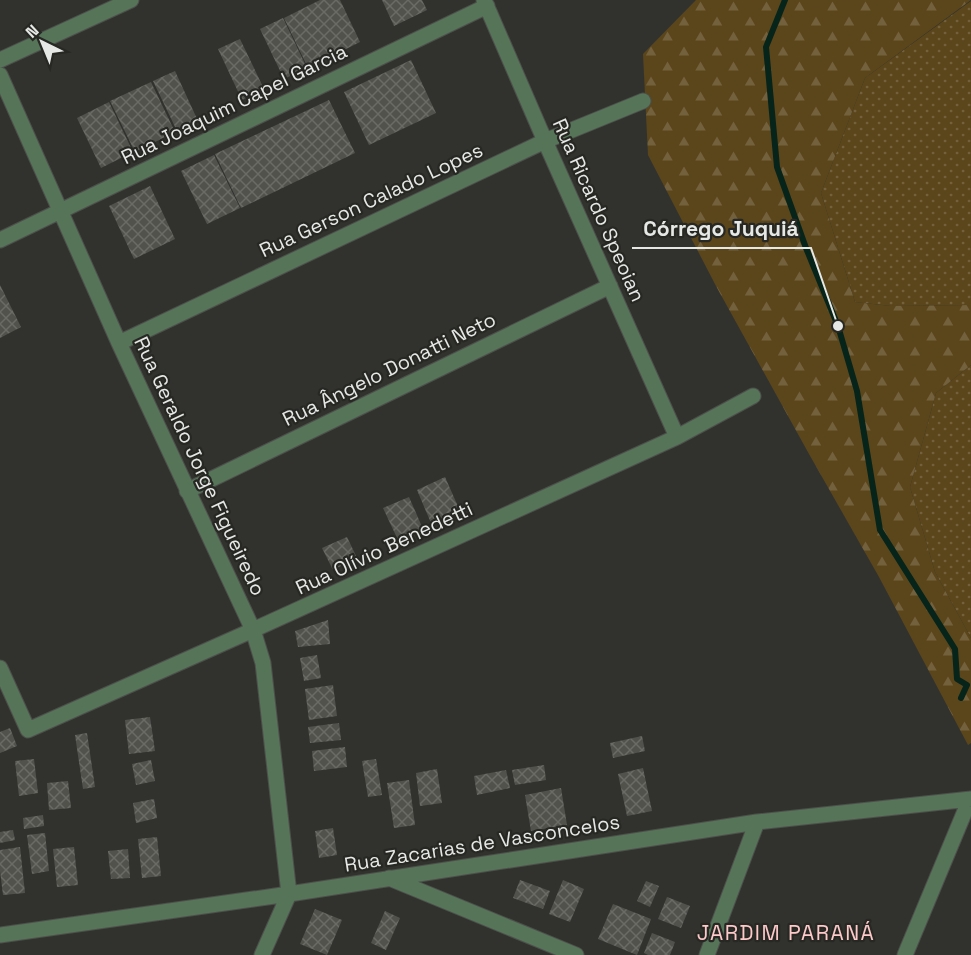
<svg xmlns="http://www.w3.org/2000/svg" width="971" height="955" viewBox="0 0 971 955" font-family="'Space Grotesk',sans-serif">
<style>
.grass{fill:url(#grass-dots)}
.forest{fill:url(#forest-firs)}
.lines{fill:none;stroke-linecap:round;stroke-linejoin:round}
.stream{stroke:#06241a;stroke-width:6}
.building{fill:url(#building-cross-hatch)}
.minor-casing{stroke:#4e4f4b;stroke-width:17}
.minor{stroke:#557458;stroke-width:15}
.labels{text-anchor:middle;stroke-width:4.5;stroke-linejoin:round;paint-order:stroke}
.street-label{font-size:20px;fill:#e6e8e5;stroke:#272824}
.neighbourhood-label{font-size:21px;letter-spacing:1.5px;fill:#fdc9c9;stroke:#272824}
.leader{fill:none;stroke:#e6e8e5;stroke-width:2}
.callout-dot{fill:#e6e8e5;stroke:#272824;stroke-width:2}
.callout-label{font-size:21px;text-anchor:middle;font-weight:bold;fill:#e6e8e5;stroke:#272824;stroke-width:4.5;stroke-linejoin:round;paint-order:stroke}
</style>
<defs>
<pattern id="grass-dots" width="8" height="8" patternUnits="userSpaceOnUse" patternTransform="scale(1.5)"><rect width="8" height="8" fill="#5b451b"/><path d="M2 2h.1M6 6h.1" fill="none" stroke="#73603c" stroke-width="1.8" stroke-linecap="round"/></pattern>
<pattern id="forest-firs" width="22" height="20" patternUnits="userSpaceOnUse" patternTransform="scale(1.5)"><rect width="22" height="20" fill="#5b451b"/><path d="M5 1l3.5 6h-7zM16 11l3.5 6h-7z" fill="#73603c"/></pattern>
<pattern id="building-cross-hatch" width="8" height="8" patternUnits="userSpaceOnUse" patternTransform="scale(1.5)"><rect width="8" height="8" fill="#52524d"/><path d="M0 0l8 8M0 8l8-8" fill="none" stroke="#6b6b66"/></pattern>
</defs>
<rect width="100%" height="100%" fill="#31322e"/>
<path class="grass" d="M 971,1 L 971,305 L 891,306 L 855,302 L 821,193 L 865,78 Z
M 971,365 L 971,638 L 935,572 L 910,487 L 936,393 Z"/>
<path class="forest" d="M 696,0 L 971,0 L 865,78 L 821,193 L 855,302 L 891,306 L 971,305 L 971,365 L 936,393 L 910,487 L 935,572 L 971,638 L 971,743 L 968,745 L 879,577 L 809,454 L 716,286 L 648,155 L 643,54 Z"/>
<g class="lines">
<path class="stream" d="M 785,0 L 766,47 L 777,167 L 806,248 L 838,326 L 857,391 L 880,530 L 955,649 L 957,679 L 967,685 L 961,698"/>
</g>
<path class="building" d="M 320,0 L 340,0 L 360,42 L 308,68 L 284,18 Z
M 382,0 L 422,0 L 427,10 L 394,26 Z
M 283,18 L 307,68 L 284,79 L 260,29 Z
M 240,39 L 264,89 L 242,100 L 218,49 Z
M 411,60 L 436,113 L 369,145 L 344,92 Z
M 175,71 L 198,121 L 177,131 L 153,81 Z
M 151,82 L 175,132 L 135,152 L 110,101 Z
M 329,100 L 355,153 L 241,208 L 215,154 Z
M 109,102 L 133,152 L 101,168 L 77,118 Z
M 214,155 L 240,208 L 207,224 L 181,171 Z
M 150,186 L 175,239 L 134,259 L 109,206 Z
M 0,285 L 21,327 L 0,338 Z
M 445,477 L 460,511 L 431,523 L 417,490 Z
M 409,497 L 423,529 L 398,540 L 383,508 Z
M 347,537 L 357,558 L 333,570 L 322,548 Z
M 328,620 L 330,644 L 298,647 L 295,631 Z
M 317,655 L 321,678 L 304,681 L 300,658 Z
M 333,685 L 337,716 L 309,720 L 305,689 Z
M 150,717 L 155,751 L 129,754 L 125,720 Z
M 339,723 L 341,740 L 310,743 L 308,727 Z
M 10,728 L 17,746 L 0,753 L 0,732 Z
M 87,733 L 95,787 L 83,789 L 75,735 Z
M 642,736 L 645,751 L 613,758 L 610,743 Z
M 345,747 L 347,767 L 314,771 L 312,751 Z
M 34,759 L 38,793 L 19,796 L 15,761 Z
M 376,759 L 382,795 L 368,797 L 362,761 Z
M 151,760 L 155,781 L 136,785 L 132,764 Z
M 544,765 L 546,780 L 515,785 L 512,770 Z
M 643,768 L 652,811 L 627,816 L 618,774 Z
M 437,769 L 442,803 L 420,806 L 416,773 Z
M 506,770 L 510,788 L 477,795 L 474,776 Z
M 409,780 L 415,825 L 394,828 L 387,783 Z
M 68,781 L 71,808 L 49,810 L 47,783 Z
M 561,788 L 567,825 L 531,831 L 525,795 Z
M 154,799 L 157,818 L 136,823 L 133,803 Z
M 43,815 L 44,826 L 24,829 L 23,818 Z
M 333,828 L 337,855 L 319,858 L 315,831 Z
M 13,830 L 15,840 L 0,843 L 0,832 Z
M 45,833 L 49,871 L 32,874 L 27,835 Z
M 157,837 L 161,876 L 142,878 L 138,839 Z
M 20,847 L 25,893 L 3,895 L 0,871 L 0,850 Z
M 74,847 L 78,885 L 57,887 L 53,849 Z
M 128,849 L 130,878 L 111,879 L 108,851 Z
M 520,880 L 550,891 L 543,909 L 513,898 Z
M 563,880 L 584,889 L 570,922 L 549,914 Z
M 646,881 L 659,886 L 650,907 L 637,901 Z
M 667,897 L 690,906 L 681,928 L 658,919 Z
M 613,904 L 651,919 L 637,955 L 598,939 Z
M 315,909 L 342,920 L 327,955 L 300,944 Z
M 385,911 L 400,918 L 386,950 L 371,943 Z
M 652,933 L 675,942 L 670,955 L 648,955 L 644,953 Z"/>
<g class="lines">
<g class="minor-casing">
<path id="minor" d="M 484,0 L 545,141 L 677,437
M 0,60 L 131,0
M 0,75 L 119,343 L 253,630 L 263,663 L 289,894 L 262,955
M 0,240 L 487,6
M 119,343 L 545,141 L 643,101
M 187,491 L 610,286
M 0,668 L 28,730 L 253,630 L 677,437 L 753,396
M 389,878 L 576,955
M 0,935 L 289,894 L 757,822 L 971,799
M 707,955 L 757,822
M 905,955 L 970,799"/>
</g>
<use href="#minor" class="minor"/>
</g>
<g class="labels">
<g class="street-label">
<text transform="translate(234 104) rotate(-26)" y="7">Rua Joaquim Capel Garcia</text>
<text transform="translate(371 200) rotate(-25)" y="7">Rua Gerson Calado Lopes</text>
<text transform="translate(599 210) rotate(66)" y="7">Rua Ricardo Speoian</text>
<text transform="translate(389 369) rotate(-26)" y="7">Rua Ângelo Donatti Neto</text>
<text transform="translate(200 466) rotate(65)" y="7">Rua Geraldo Jorge Figueiredo</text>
<text transform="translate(384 548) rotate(-25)" y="7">Rua Olívio Benedetti</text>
<text transform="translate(482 843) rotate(-9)" y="7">Rua Zacarias de Vasconcelos</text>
</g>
<g class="neighbourhood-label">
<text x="786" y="940">JARDIM PARANÁ</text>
</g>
</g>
<path class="leader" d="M838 326L811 248H632"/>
<circle class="callout-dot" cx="838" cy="326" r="6"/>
<g class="callout-label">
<text x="721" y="236">Córrego Juquiá</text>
</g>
<g transform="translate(42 42) rotate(317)" stroke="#272824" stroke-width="4.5" paint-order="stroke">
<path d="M0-4.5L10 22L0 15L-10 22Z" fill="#e6e8e5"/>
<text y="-9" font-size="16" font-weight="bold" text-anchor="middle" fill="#e6e8e5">N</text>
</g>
</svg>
